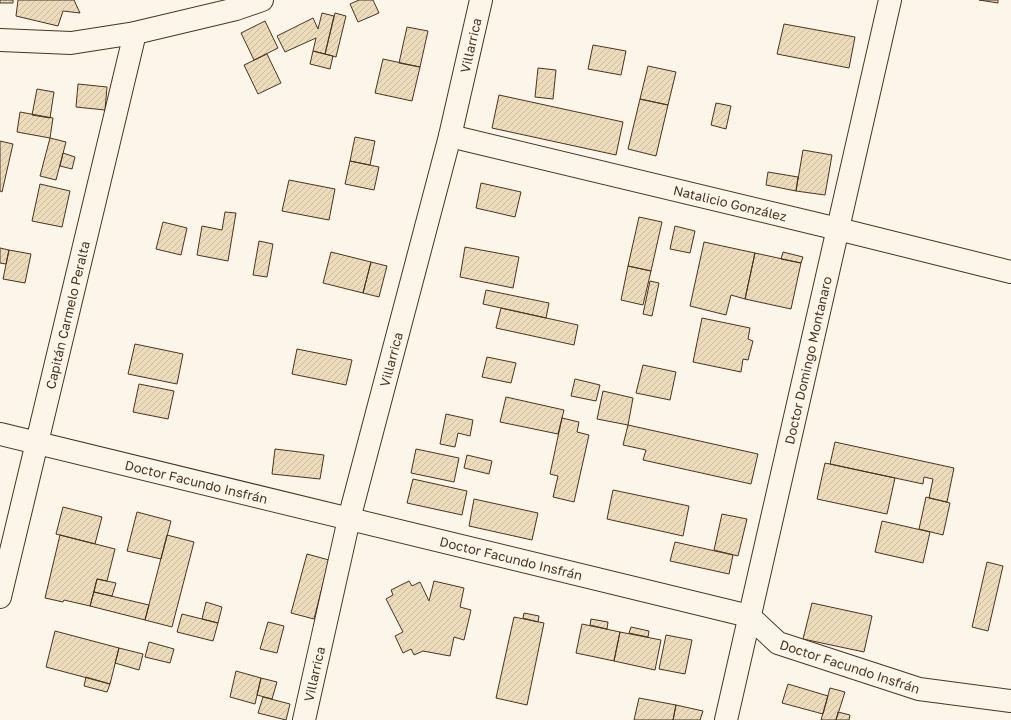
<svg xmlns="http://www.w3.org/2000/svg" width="1011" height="720" viewBox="0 0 1011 720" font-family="'Golos Text',sans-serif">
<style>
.building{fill:url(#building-hatch);stroke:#4a3520}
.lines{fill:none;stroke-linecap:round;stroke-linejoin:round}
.minor-casing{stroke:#4a3520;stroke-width:24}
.minor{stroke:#fbf6e9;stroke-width:22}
.labels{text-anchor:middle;stroke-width:3;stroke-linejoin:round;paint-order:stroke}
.street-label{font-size:13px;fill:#4a3520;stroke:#fbf6e9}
</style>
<defs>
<pattern id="building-hatch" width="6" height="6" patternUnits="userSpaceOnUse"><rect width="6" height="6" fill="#ecdcbc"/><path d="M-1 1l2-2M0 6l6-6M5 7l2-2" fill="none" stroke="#ccbda1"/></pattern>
</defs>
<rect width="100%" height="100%" fill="#fbf6e9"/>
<path class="building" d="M 0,0 L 13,0 L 13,3 L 0,3 Z
M 18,0 L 74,0 L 80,13 L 63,11 L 58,26 L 16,16 Z
M 359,0 L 373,0 L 379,13 L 358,22 L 350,4 Z
M 979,0 L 998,0 L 998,3 Z
M 322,13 L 334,16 L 325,54 L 313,51 L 316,38 L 285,52 L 277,36 L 313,18 L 318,29 Z
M 335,13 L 346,16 L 336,57 L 325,54 Z
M 265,21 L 278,48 L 254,60 L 241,33 Z
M 784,24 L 855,37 L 849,68 L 777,54 Z
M 407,27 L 428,31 L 420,67 L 399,63 Z
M 593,45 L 626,51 L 621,75 L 588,69 Z
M 313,51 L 333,56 L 330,69 L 310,64 Z
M 267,54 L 281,83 L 258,94 L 244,65 Z
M 383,59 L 420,67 L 412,101 L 375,93 Z
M 648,66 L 676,72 L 668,105 L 640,99 Z
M 538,68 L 556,70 L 553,99 L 535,97 Z
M 78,84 L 107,87 L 105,110 L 76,107 Z
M 37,89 L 54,92 L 50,118 L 32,115 Z
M 499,95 L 623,122 L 616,155 L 492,128 Z
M 640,99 L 668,105 L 656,156 L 628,149 Z
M 716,103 L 731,106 L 726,129 L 711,125 Z
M 20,112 L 53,118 L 50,138 L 17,132 Z
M 355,137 L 375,141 L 370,165 L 350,161 Z
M 50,138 L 66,142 L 56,180 L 40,176 Z
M 0,141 L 13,144 L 2,192 L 0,191 Z
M 803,150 L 832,155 L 825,195 L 796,191 Z
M 63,153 L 75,157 L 72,169 L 60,166 Z
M 350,161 L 379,167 L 374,190 L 345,184 Z
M 768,172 L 798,177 L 796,191 L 766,185 Z
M 289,180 L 335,189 L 329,220 L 282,211 Z
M 481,183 L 521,192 L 515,217 L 476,208 Z
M 40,184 L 70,191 L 62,227 L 32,221 Z
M 225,212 L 236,213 L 228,261 L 197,255 L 202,226 L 222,230 Z
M 639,217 L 662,222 L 651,271 L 628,266 Z
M 163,222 L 187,228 L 181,255 L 156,249 Z
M 675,226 L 695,231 L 690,253 L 670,249 Z
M 259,241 L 273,244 L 267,277 L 253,275 Z
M 704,242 L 755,253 L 745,299 L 731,295 L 726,315 L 690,306 Z
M 465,247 L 519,257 L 513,288 L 460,277 Z
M 0,248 L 9,250 L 6,264 L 0,263 Z
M 9,250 L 31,254 L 25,283 L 3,279 Z
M 331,252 L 371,262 L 363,293 L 323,283 Z
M 783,252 L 803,257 L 801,263 L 781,259 Z
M 755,253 L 801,263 L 791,309 L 745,299 Z
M 371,262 L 387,266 L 379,297 L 363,293 Z
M 628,266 L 651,271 L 643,305 L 621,300 Z
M 650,281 L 659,283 L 652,316 L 643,314 Z
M 486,290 L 549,303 L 546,318 L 483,304 Z
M 501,308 L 578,325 L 574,345 L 496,328 Z
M 702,318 L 750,328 L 748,339 L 753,341 L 748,360 L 743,359 L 741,372 L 693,362 Z
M 135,344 L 183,354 L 177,384 L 128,374 Z
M 297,349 L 352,360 L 346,385 L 292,374 Z
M 487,357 L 516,363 L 511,383 L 482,377 Z
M 643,365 L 676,372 L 670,400 L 636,393 Z
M 575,379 L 600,385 L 596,401 L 571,396 Z
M 139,384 L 174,391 L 168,419 L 133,412 Z
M 603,391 L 633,398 L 628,425 L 597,419 Z
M 506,397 L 564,410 L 558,434 L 500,422 Z
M 446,414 L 473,420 L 470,436 L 458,433 L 455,447 L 440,444 Z
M 562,418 L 579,422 L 577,432 L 589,435 L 574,502 L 553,497 L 558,476 L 550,474 Z
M 628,425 L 758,454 L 751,484 L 643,460 L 646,450 L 623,445 Z
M 835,442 L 954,468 L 947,502 L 929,498 L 933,479 L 924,477 L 923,484 L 830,464 Z
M 275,449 L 324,455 L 320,479 L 272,474 Z
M 416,449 L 459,458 L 454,482 L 411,473 Z
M 467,455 L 492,461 L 489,474 L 464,468 Z
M 825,463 L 895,478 L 887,514 L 817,499 Z
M 413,479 L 467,491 L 462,515 L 407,503 Z
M 613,490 L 689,506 L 683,536 L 607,519 Z
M 926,497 L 950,503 L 943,535 L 919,529 Z
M 474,499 L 538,513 L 532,540 L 469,526 Z
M 63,507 L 102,517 L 95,544 L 56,534 Z
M 137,512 L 171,521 L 161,559 L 127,551 Z
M 722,514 L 747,519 L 738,556 L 714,550 Z
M 882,521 L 930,532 L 923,563 L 875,552 Z
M 60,535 L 115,549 L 107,581 L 97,579 L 90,606 L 64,600 L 63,602 L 45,598 Z
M 167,535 L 194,542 L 172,627 L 145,620 Z
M 675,542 L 733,555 L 729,574 L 670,561 Z
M 307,554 L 329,560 L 314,619 L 291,613 Z
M 987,562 L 1003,566 L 988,631 L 972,627 Z
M 97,579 L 116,583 L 112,596 L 94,592 Z
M 409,581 L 412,586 L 420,582 L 429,601 L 434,581 L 464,588 L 460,607 L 471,610 L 464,640 L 454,637 L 450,656 L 423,651 L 414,655 L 411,649 L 403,653 L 395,636 L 403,632 L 386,599 L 393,595 L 391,590 Z
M 94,592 L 149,605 L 145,620 L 90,606 Z
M 206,602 L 222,607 L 218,623 L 202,619 Z
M 812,603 L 872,616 L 864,652 L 803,639 Z
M 524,613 L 539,616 L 538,622 L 523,618 Z
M 182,614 L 218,623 L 213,641 L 177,632 Z
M 514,617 L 544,623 L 527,705 L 496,698 Z
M 591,619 L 608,622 L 607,629 L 590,625 Z
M 268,622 L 284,626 L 277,653 L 260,649 Z
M 582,624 L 620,632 L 614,661 L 576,653 Z
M 631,627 L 649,631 L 648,637 L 629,633 Z
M 55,631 L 119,648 L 110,684 L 46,667 Z
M 620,632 L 661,640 L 655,670 L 614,661 Z
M 666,635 L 692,640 L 685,674 L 659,669 Z
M 149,642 L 174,649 L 170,663 L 145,657 Z
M 119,648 L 143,654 L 139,670 L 115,663 Z
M 236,671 L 261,678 L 255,704 L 230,697 Z
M 86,677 L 110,684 L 107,692 L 84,686 Z
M 261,678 L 277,682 L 272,699 L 257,695 Z
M 788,684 L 828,696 L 823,714 L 782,703 Z
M 830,688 L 845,692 L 836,720 L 821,720 Z
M 263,697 L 290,704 L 286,720 L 258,713 Z
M 639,698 L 676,705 L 673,720 L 634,720 Z
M 676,705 L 703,711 L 700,720 L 673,720 Z
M 838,712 L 850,715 L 849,720 L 836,720 Z"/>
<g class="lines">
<g class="minor-casing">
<g id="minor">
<path d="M 0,40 L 71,43 L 135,33 L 236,9 L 262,0"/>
<path id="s1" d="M 450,136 L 838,229 L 1011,272"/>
<path id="s2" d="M 0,434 L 749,616 L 778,643 L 919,689 L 1011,701"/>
<path id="s3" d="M 0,597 L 135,33"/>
<path id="s4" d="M 304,720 L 349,519 L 450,136 L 481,0"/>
<path id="s5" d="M 726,720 L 890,0"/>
</g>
</g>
<use href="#minor" class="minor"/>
</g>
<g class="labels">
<g class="street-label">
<text dy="5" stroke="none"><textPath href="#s4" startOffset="695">Villarrica</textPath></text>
<text dy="5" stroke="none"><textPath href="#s1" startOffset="288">Natalicio González</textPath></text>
<text dy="5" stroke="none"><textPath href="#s3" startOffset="290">Capitán Carmelo Peralta</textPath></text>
<text dy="5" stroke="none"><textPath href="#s4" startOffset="371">Villarrica</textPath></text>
<text dy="5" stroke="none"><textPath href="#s5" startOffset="369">Doctor Domingo Montanaro</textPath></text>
<text dy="5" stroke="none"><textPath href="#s2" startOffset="202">Doctor Facundo Insfrán</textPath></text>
<text dy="5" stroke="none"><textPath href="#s2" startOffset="526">Doctor Facundo Insfrán</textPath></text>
<text dy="5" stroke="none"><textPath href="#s2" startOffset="886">Doctor Facundo Insfrán</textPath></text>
<text dy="5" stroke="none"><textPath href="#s4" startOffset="47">Villarrica</textPath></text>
</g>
</g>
</svg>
